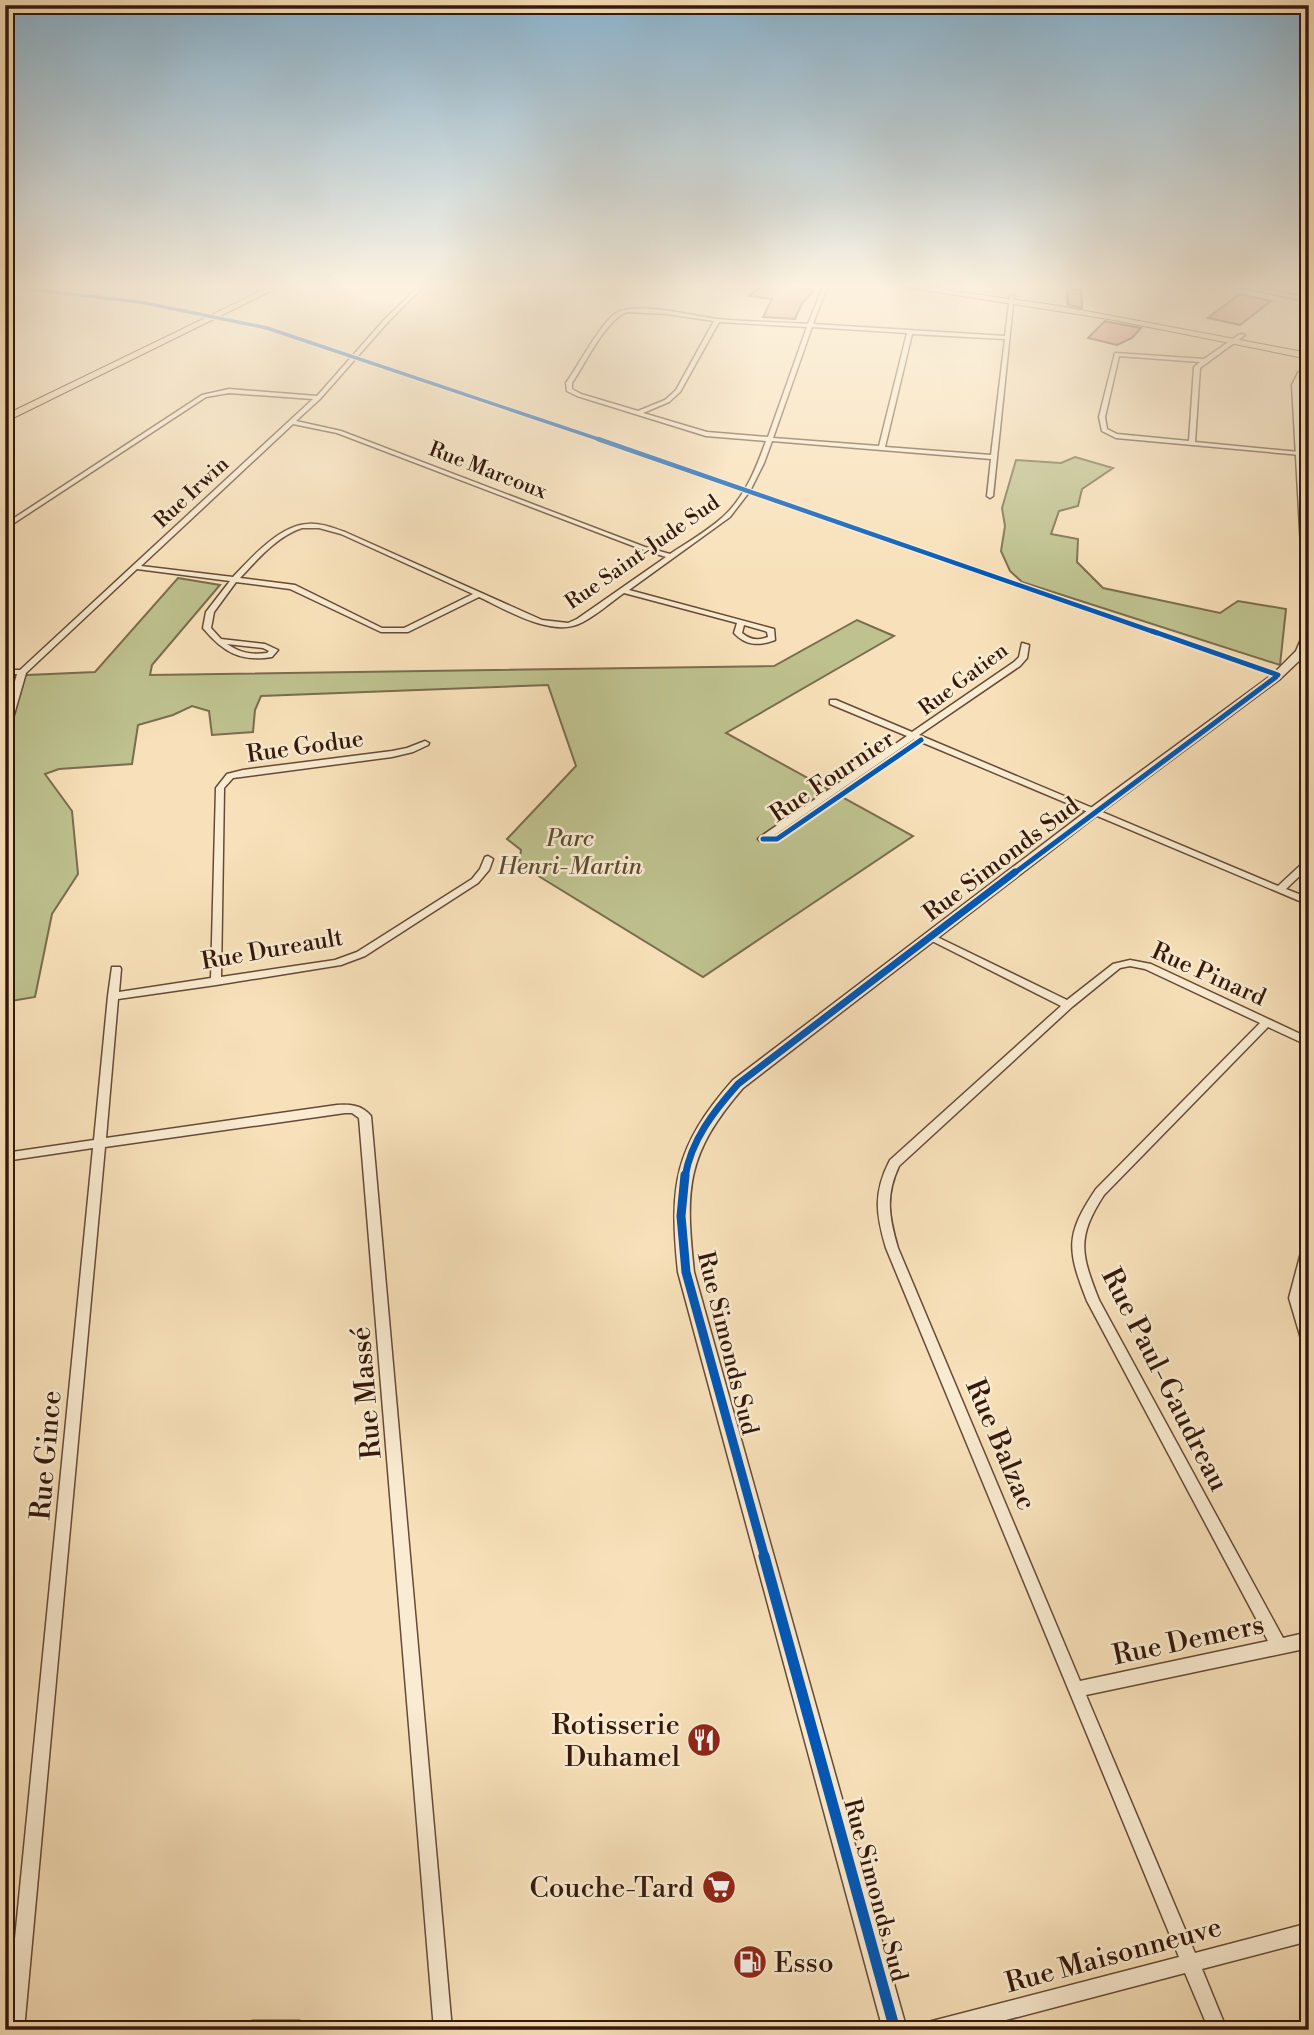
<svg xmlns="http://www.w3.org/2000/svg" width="1314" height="2035" viewBox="0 0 1314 2035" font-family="'Libre Bodoni',serif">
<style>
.green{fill:#bec28f;stroke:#7a6d4d;stroke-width:2}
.building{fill:#d88a76;stroke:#35180b;stroke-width:2}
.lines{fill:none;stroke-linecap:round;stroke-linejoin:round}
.minor-casing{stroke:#664a37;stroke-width:3}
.tertiary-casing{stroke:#664a37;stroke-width:3}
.primary-casing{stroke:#35180b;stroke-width:2}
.trunk-casing{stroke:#35180b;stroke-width:2}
.minor{fill:#faecd2;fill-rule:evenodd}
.tertiary{fill:#faecd2;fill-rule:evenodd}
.primary{fill:#f8e1ba;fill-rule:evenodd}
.trunk{fill:#f8e1ba;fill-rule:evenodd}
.cycleway-far5-casing{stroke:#faecd2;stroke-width:6}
.cycleway-far4-casing{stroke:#faecd2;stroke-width:7}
.cycleway-far3-casing{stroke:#faecd2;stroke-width:9}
.cycleway-far2-casing{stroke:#faecd2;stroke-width:11}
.cycleway-far1-casing{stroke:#faecd2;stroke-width:13}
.cycleway-casing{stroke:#faecd2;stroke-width:16}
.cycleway-far5{stroke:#0057b8;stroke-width:3.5}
.cycleway-far4{stroke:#0057b8;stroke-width:4.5}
.cycleway-far3{stroke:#0057b8;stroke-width:5}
.cycleway-far2{stroke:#0057b8;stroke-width:7}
.cycleway-far1{stroke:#0057b8;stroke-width:9}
.cycleway{stroke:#0057b8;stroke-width:11}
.labels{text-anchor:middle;stroke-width:5;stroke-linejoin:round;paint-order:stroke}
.far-street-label{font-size:21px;fill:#35180b;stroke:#faecd2}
.street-label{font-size:24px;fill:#35180b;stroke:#faecd2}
.park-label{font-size:24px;font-style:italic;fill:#5e4b33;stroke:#faecd2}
.near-street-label{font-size:28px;fill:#35180b;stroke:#faecd2}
.near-poi-label{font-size:28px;fill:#35180b;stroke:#faecd2;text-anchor:end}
</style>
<rect width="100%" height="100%" fill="#f8e1ba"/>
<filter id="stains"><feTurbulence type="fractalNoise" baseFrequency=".00286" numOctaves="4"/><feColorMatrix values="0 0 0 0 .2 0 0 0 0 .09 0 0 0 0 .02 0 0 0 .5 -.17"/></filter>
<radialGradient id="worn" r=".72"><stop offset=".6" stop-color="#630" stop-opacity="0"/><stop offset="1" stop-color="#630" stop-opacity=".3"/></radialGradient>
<path class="green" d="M 1075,457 L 1113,468 L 1082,489 L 1078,506 L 1059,511 L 1051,534 L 1078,539 L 1077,562 L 1103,588 L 1220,613 L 1238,601 L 1286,609 L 1280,665 L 1022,582 L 1010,571 L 1001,551 L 1005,526 L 1002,508 L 1016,460 L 1061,463 Z
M 178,578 L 220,585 L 152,665 L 150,675 L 774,666 L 857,620 L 894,636 L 726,733 L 913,836 L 703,977 L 519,864 L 521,850 L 507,839 L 576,766 L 548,685 L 261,696 L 255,710 L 253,732 L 212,735 L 209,711 L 192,706 L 173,715 L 138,725 L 132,764 L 59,769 L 45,774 L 72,811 L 78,874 L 52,914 L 35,997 L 5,1002 L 5,676 L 95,672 Z"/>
<path class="building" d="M 761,287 L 786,287 L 814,290 L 802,303 L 795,319 L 763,317 L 772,299 L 749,296 Z
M 1067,289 L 1081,290 L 1082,308 L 1068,305 Z
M 1239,294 L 1271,301 L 1240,325 L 1208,318 Z
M 1105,321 L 1109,322 L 1141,328 L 1132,338 L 1117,345 L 1088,338 Z"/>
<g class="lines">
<g class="minor-casing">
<path id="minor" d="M 418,287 L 423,287 L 388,322 L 320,399 L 296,421 L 341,431 L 645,547 L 670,554 C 688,542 714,527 728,512 C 747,492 757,466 766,441 L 706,436 L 577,396 L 567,391 L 566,383 C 579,365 599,325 616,313 C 636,301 694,316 717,319 C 747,322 778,322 808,324 L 823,287 L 827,287 L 813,324 L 1005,336 L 1010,296 L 1014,295 L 993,496 L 990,498 L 987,496 L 991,459 L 772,441 L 764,463 L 750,491 L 730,517 L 629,590 L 774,629 L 775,640 C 759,646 746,646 734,633 L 737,623 L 624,593 C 611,602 598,614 583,622 C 553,639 507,610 479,597 L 408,632 L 381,632 L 290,589 L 236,582 L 214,612 L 211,628 L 221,639 L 265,644 L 278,650 L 272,657 C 240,662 223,652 203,628 L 206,612 L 230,581 L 137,569 L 26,673 L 9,732 L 5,734 L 5,717 L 17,674 L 5,674 L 5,670 L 20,670 L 313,399 L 229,393 L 206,397 L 5,529 L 5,524 L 202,395 L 229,389 L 317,396 L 384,320 ZM 627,312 L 667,314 L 714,321 L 676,390 L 665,400 L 638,411 L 581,394 L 572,389 L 572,383 C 585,364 606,319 627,312 ZM 719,322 L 807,327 L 768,437 L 707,432 L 643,413 L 669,402 L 680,392 ZM 812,327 L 907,333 L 879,446 L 773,438 ZM 912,334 L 1005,339 L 991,455 L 885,447 ZM 293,424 L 337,433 L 641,549 L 666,557 L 577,619 L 568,623 L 542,620 L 345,532 C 333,528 321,523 308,524 C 280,525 251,558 233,577 L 141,566 ZM 302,528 L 319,528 L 341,534 L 473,594 L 404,628 L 382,628 L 295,585 L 240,578 C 257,560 277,536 302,528 ZM 744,625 L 765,631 L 767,632 L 768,637 C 758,641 750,640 742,633 ZM 227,644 L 263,648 L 269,651 L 267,653 C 251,655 240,653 227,644 Z
M 1240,334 L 1245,335 L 1200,368 L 1195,442 L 1299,452 L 1302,454 L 1301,455 L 1116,438 L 1102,431 L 1099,417 L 1115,353 L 1204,359 ZM 1119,356 L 1200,362 L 1194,367 L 1189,441 L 1117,434 L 1107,429 L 1105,417 Z
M 1022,643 L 1029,645 L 1027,658 L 1020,666 L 919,735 L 1278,886 L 1306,860 L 1309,859 L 1309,867 L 1286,889 L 1309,898 L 1309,905 L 914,739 L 766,841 L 760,841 L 758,839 L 760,837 L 907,736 L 830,704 L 830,700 L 836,700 L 912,732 L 1014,662 L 1019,657 Z
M 425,741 L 429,743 L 428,745 L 413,752 L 392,757 L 233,778 L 224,788 L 221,977 L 335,960 L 357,952 L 472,879 L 480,869 L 485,857 L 488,856 L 493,859 L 489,870 L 478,883 L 365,956 L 341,965 L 216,985 L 118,999 L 106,1138 L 337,1105 C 350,1104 362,1105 371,1116 L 452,2030 L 434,2030 L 359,1118 L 352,1113 L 345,1113 L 105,1147 L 24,2030 L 6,2030 L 93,1148 L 5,1161 L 5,1153 L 94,1140 L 108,996 L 112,967 L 120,967 L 121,969 L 119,992 L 211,978 L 216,788 L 227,774 L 243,770 L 392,751 L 407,748 Z
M 931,934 L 1067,1000 L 1113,964 L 1130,960 L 1151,964 L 1309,1038 L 1309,1046 L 1268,1027 L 1104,1195 C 1076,1238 1081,1254 1099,1300 L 1283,1638 L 1309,1632 L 1309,1648 L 1086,1695 L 1195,1953 L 1309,1923 L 1309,1941 L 1202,1969 L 1227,2030 L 1209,2030 L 1185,1973 L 968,2030 L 923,2030 L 925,2023 L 932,2021 L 1179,1957 L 886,1248 C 876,1214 873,1193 890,1160 L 1061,1006 L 928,939 L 926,937 ZM 1130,966 L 1145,969 L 1260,1023 L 1096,1189 C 1065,1235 1067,1250 1087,1301 L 1268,1641 L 1080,1681 L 898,1248 C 889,1217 885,1196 899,1166 L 1072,1007 L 1120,968 Z
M 1309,1240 L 1309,1270 L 1301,1298 L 1309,1321 L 1309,1347 L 1304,1346 L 1302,1342 L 1289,1298 L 1303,1245 L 1305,1242 Z
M 253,2021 L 299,2021 L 306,2023 L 308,2030 L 244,2030 L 246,2023 Z"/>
</g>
<g class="tertiary-casing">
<path id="tertiary" d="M 1240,287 L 1252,287 L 1309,298 L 1309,302 Z
M 1306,366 L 1309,366 L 1309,372 L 1300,385 L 1309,524 L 1309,604 L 1304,601 L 1292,385 L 1298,373 Z
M 1309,629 L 1309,648 L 1300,660 L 1280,679 L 1096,816 L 743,1088 C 686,1154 685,1188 694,1272 L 907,2030 L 883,2030 L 678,1272 C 669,1186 674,1147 733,1080 L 1088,810 L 1272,675 L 1296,651 L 1304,632 Z"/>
</g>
<g class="primary-casing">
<path id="primary" d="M 904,287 L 926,287 L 1059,306 L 1309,353 L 1309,359 L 1109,319 Z"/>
</g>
<g class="trunk-casing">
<path id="trunk" d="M 269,287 L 279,287 L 5,422 L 5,415 Z"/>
</g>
<use href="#minor" class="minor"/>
<use href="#tertiary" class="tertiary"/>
<use href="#primary" class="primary"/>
<use href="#trunk" class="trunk"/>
<g class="cycleway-far5-casing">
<path id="cycleway-far5" d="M 8,287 L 140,302 L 267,328 L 604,441"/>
</g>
<g class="cycleway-far4-casing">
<path id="cycleway-far4" d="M 598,439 L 1157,633"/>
</g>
<g class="cycleway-far3-casing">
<path id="cycleway-far3" d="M 1152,631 L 1278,675
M 763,839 L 777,839 L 921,740
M 1013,874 L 1276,677"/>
</g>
<g class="cycleway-far2-casing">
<path id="cycleway-far2" d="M 685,1177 C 691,1140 714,1111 738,1084 L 1015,872"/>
</g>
<g class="cycleway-far1-casing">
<path id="cycleway-far1" d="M 685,1175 L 681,1216 L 686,1272 L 765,1558"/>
</g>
<g class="cycleway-casing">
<path id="cycleway" d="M 764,1556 L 895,2030"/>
</g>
<use href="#cycleway-far5" class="cycleway-far5"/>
<use href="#cycleway-far4" class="cycleway-far4"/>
<use href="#cycleway-far3" class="cycleway-far3"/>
<use href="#cycleway-far2" class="cycleway-far2"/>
<use href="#cycleway-far1" class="cycleway-far1"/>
<use href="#cycleway" class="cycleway"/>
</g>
<linearGradient id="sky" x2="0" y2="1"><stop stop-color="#8bb7d4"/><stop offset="0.5" stop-color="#fcf2e0"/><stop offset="1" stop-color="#fcf2e0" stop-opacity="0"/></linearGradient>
<rect width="1314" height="572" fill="url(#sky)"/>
<defs>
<g id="restaurant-disc" transform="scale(1.75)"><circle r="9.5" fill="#8f2418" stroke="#faecd2"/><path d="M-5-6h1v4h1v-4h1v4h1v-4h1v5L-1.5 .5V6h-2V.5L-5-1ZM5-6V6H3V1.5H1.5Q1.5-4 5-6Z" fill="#fff"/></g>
<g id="supermarket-disc" transform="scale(1.75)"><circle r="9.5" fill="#8f2418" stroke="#faecd2"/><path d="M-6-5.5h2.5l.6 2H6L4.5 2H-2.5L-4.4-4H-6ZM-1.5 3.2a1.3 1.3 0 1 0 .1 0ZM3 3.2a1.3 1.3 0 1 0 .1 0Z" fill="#fff"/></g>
<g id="fuel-disc" transform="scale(1.75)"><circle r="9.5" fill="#8f2418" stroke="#faecd2"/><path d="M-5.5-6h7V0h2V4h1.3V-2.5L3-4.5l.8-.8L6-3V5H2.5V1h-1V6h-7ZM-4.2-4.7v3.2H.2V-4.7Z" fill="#fff"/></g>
</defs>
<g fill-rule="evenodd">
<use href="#restaurant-disc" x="704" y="1740"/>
<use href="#supermarket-disc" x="719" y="1887"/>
<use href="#fuel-disc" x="750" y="1962"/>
</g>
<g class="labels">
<g class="far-street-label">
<text transform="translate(488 470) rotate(21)" y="7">Rue Marcoux</text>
<text transform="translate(191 492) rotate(-43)" y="7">Rue Irwin</text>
<text transform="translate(642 552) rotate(-35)" y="7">Rue Saint-Jude Sud</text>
<text transform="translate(963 679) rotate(-37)" y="7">Rue Gatien</text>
</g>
<g class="street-label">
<text transform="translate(305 746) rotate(-8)" y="8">Rue Godue</text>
<text transform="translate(832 776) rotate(-34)" y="8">Rue Fournier</text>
<text transform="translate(1001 859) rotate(-37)" y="8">Rue Simonds Sud</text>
<text transform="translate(272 949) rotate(-10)" y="8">Rue Dureault</text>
<text transform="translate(1209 974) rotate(24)" y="8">Rue Pinard</text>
<text transform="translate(728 1343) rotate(76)" y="8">Rue Simonds Sud</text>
<text transform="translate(876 1890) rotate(75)" y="8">Rue Simonds Sud</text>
</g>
<g class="park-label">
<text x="570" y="846">Parc<tspan x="570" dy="28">Henri-Martin</tspan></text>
</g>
<g class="near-street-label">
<text transform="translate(1166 1379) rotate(63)" y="10">Rue Paul-Gaudreau</text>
<text transform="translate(365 1393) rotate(-95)" y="10">Rue Massé</text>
<text transform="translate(1002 1444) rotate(67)" y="10">Rue Balzac</text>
<text transform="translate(45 1455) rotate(-85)" y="10">Rue Gince</text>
<text transform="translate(1188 1639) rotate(-12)" y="10">Rue Demers</text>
<text transform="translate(1113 1954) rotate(-15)" y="10">Rue Maisonneuve</text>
</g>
<g class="near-poi-label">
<text x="680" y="1734">Rotisserie<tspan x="680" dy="32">Duhamel</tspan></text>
<text x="694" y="1897">Couche-Tard</text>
<text x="774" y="1972" text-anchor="start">Esso</text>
</g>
</g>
<rect width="1314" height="2035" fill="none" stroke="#f8e1ba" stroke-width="28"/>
<rect x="7" y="7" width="1300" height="2021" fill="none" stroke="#35180b" stroke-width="3.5"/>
<rect x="14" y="14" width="1286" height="2007" fill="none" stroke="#35180b" stroke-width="2"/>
<rect width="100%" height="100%" filter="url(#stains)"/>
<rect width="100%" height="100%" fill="url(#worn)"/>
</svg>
